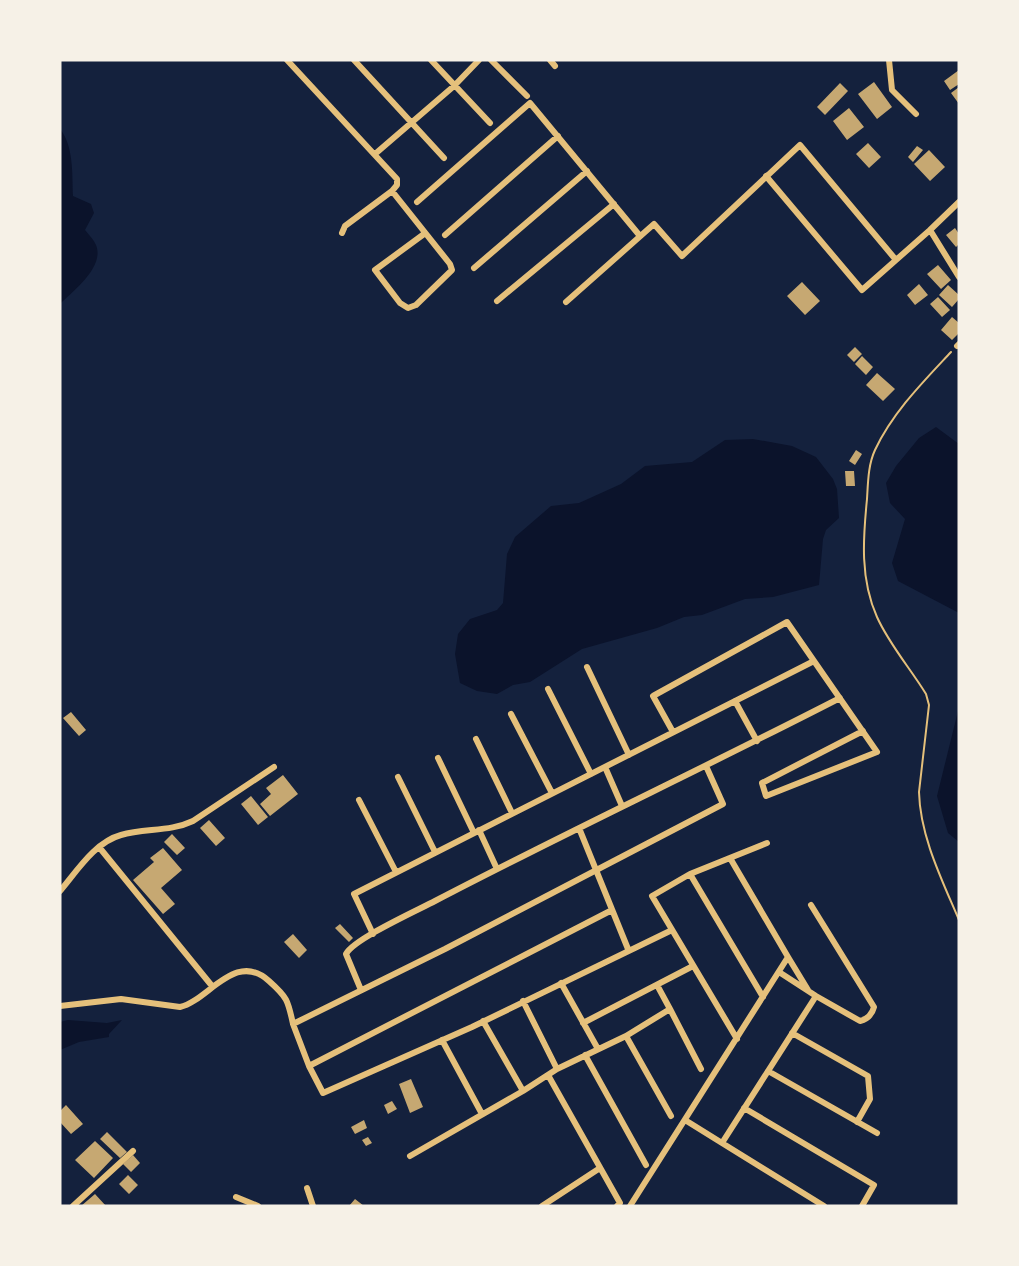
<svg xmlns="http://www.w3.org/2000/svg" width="1019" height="1266" viewBox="0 0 1019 1266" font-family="Signika,sans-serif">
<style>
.water{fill:#0b132b}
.building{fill:#c6a872}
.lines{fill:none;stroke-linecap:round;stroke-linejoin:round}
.path{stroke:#e5c07b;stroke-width:2}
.minor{stroke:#e5c07b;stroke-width:6}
</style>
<rect width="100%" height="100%" fill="#14213d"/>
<path class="water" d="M 60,129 C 74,146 72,175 73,196 L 91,204 L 94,213 L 85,230 C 89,235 94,240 96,245 C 105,267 73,291 60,304 Z
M 936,427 L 959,444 L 959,613 L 898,581 L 892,563 L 905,519 L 890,503 L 886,483 L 896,466 L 919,438 Z
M 753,439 L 792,446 L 816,457 L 833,479 L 837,489 L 839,518 L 826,530 L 823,539 L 819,585 L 773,597 L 745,599 L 702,615 L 684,617 L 657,628 L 582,649 L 530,682 L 513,685 L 497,694 L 477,691 L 460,683 L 455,654 L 458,634 L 470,619 L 497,610 L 503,603 L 507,554 L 515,537 L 551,506 L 579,503 L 621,484 L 645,466 L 692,462 L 725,440 Z
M 959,707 L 959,842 L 948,833 L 937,796 Z
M 68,1020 L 107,1023 L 122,1020 L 109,1034 L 109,1037 L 79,1042 L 60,1050 L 60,1022 Z"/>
<path class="building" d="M 959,70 L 959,84 L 950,90 L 944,81 Z
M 874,82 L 892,107 L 877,119 L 858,94 Z
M 840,83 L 848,91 L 825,115 L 817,107 Z
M 959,87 L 959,104 L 951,93 Z
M 849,108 L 864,127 L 847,140 L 833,121 Z
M 868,143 L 881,157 L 869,168 L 856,154 Z
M 917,146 L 923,150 L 913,162 L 908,157 Z
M 929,150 L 945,167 L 930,181 L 914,164 Z
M 955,228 L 959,234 L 959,244 L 956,247 L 946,235 Z
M 938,265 L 951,280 L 941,289 L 927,274 Z
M 802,282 L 820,301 L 805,315 L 787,296 Z
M 919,284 L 928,295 L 915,305 L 907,295 Z
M 948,285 L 959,295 L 959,299 L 952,307 L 939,295 Z
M 938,297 L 950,310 L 942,317 L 930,304 Z
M 952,317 L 959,323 L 959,333 L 952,340 L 941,330 Z
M 855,347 L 862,354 L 854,362 L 847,355 Z
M 862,356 L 873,367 L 866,375 L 855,364 Z
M 877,373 L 895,389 L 883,401 L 866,385 Z
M 856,450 L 862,454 L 855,465 L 849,461 Z
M 845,471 L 854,471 L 855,486 L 846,486 Z
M 71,712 L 86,730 L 79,736 L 63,718 Z
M 283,775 L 298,794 L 270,816 L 260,804 L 271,794 L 266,788 Z
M 251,796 L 268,817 L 258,825 L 241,804 Z
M 209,820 L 225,838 L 216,846 L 200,828 Z
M 172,834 L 185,848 L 177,855 L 164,842 Z
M 163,848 L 182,870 L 161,888 L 175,904 L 163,914 L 133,880 L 154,862 L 150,858 Z
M 340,924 L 353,938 L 349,942 L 335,928 Z
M 293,934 L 307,950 L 299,958 L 284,942 Z
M 411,1079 L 423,1107 L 410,1113 L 399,1084 Z
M 392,1101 L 397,1109 L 388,1114 L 384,1105 Z
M 66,1105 L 83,1124 L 71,1134 L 60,1122 L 60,1111 Z
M 364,1120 L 367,1128 L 355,1134 L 351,1127 Z
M 107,1132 L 127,1152 L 120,1158 L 100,1139 Z
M 368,1137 L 372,1143 L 366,1146 L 362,1140 Z
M 95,1141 L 113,1158 L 94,1178 L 75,1160 Z
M 133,1155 L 140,1163 L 131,1172 L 123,1164 Z
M 128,1175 L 138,1185 L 129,1194 L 119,1184 Z
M 95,1194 L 106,1206 L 81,1206 Z
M 355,1199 L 364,1206 L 349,1206 Z"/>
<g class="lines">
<path class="path" d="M 951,352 C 923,382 893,412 875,450 C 868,465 868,483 867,499 C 863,539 860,579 877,617 C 889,644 910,668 926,694 L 929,705 L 919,792 C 920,836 942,880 959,920"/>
<path class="minor" d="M 287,60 L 397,179 L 397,185 L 392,191 L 345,226 L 342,233
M 354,60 L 444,158
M 431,60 L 490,123
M 491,60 L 527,96
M 550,60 L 555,66
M 889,60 L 892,90 L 916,114
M 375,154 L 454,86 L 479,60
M 766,176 L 862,290 L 930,230
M 392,191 L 450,264 L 452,270 L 416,305 L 408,308 L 400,303 L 375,270 L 424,234
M 417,202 L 530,103 L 640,236
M 959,202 L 930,230 L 959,277
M 445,235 L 558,136
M 474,268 L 587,171
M 497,301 L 614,204
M 566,302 L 654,224 L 682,256 L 800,145 L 896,260
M 957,346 L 959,344
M 587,667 L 629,755
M 548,689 L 591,774
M 735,701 L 757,741
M 511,714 L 552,793
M 673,732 L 653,696 L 787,622 L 877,752 L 766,796 L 762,783 L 863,731
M 476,739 L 512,813
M 438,758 L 474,833
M 605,767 L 622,806
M 398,777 L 435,852
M 359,800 L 396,872
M 579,828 L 628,949
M 479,830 L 497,869
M 99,847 L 212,986
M 690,874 L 763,997
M 60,891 C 77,871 95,842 121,835 C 145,828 170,832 193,821 L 274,767
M 672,930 L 472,1027 L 323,1093 L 309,1066 L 293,1024 L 445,949 L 723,804 L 706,766
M 373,934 L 354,894 L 814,661
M 788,957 L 808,990
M 779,972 L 816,996 L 860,1021 C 868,1019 872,1015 874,1007 L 811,905
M 561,983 L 598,1049
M 657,985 L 670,1009 L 626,1036 L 671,1116
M 361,990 L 346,954 C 354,939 416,911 435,901 C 569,831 706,767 840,698
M 816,996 L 722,1143 L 824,1206
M 523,1001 L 557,1069
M 60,1006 L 121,999 L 180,1007 C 208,1001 235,950 269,981 C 287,997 288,1000 293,1024
M 670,1009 L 701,1069
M 483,1021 L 523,1091
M 583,1023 L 693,966
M 792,1033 L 868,1076 L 870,1099 L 857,1122
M 737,1039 L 652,896 L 690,874 L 767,843
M 442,1040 L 482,1114
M 585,1055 L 646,1165
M 309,1066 L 612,910
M 768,1071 L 877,1133
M 548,1075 L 620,1203 L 617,1206
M 744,1108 L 874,1185 L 862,1206
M 685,1120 L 722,1143
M 410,1156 L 523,1091 L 557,1069 L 626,1036
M 307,1188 L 313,1206
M 236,1197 L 258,1206
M 73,1206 L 133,1151
M 542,1206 L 600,1168
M 630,1206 L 788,957 L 730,858"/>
</g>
<rect width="1019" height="1266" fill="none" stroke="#f6f1e7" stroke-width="123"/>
</svg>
